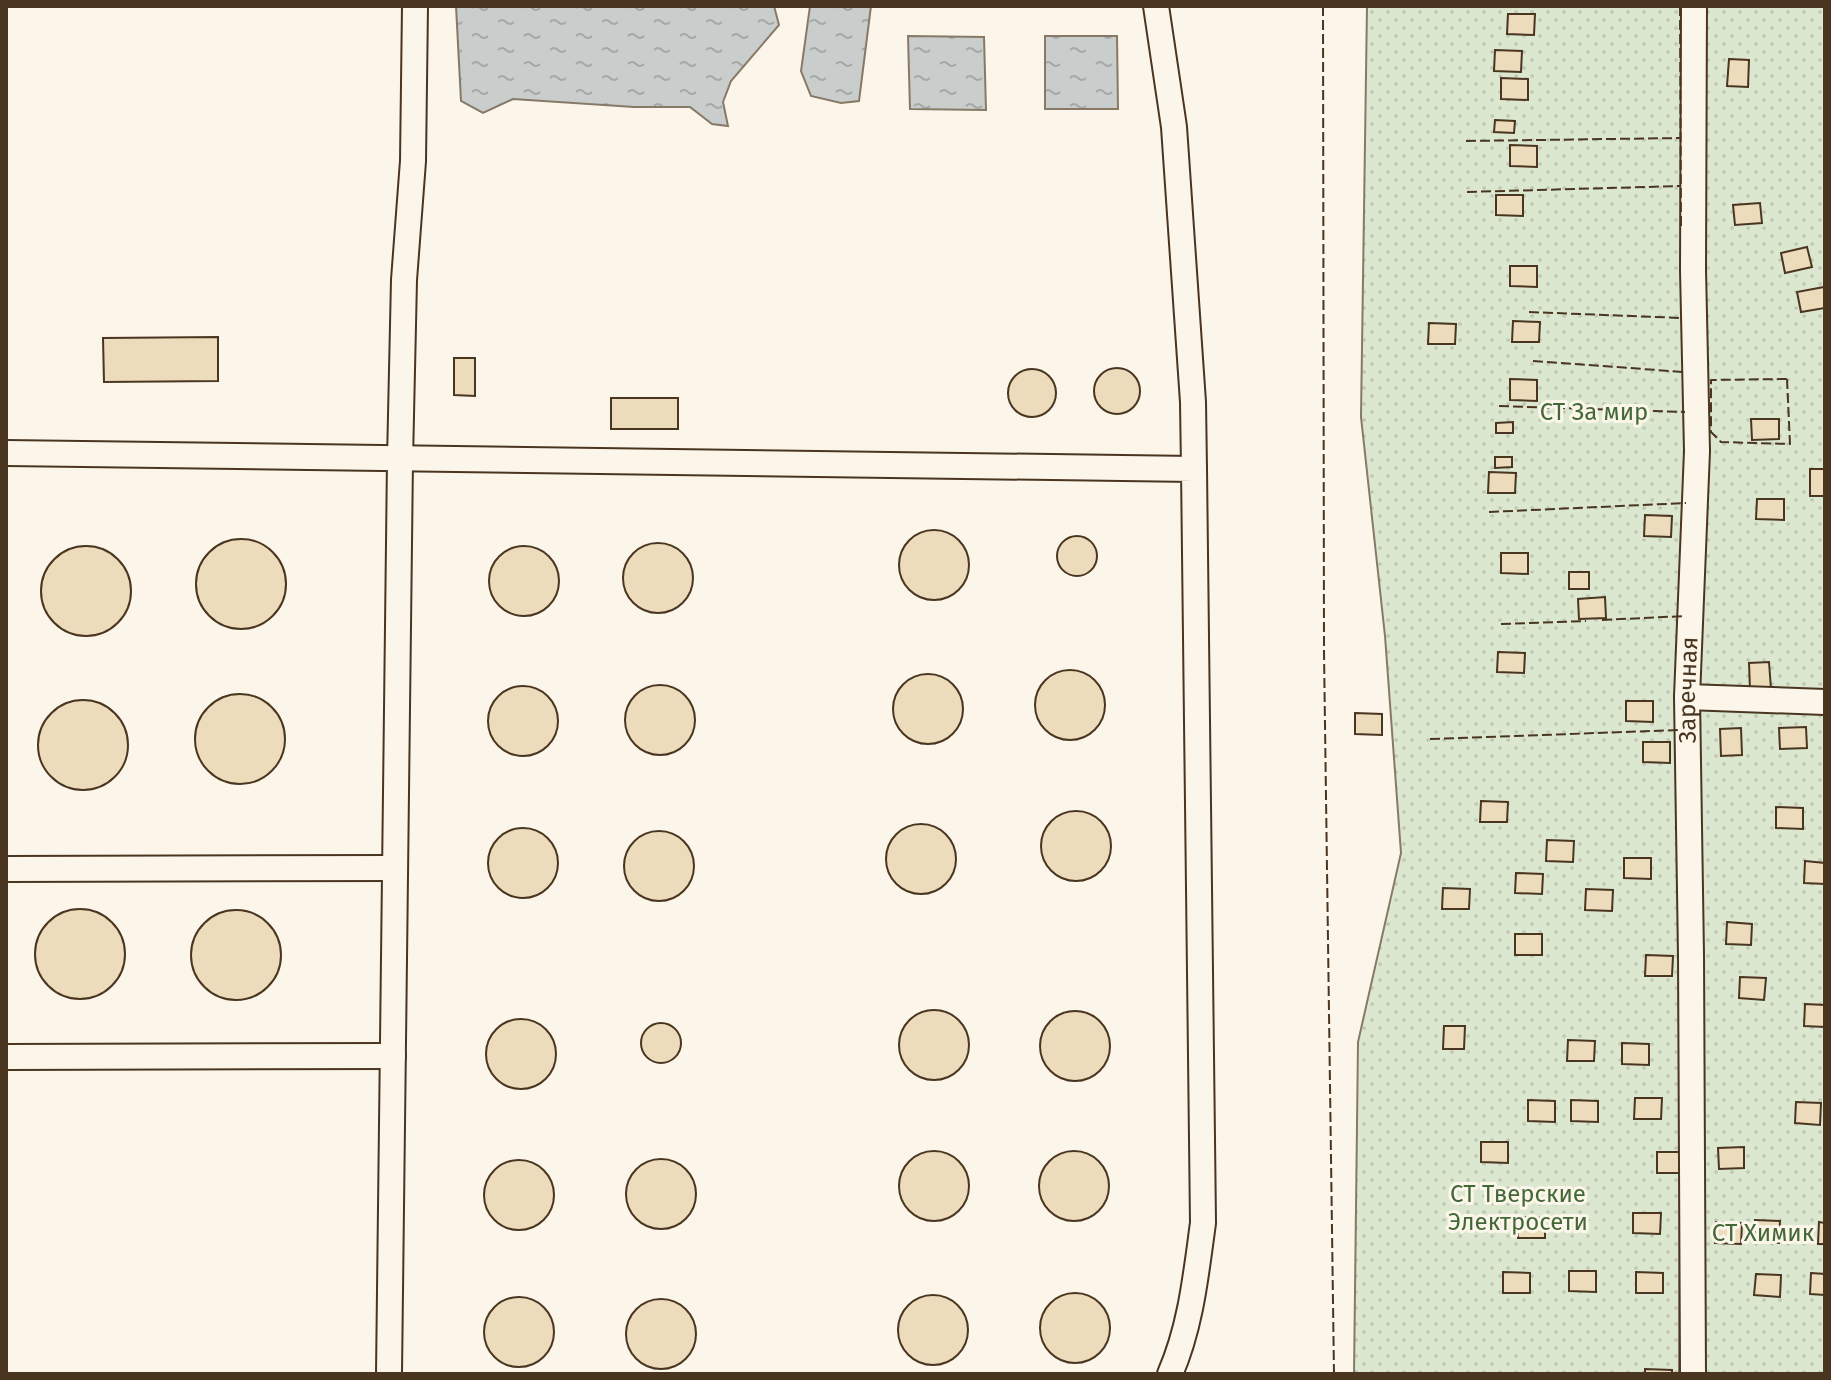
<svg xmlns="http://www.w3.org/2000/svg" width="1831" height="1380" viewBox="0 0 1831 1380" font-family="'Fira Sans',sans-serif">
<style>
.grass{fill:url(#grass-dots);stroke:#887966;stroke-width:2}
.water{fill:url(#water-ripples);stroke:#887966;stroke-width:2}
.building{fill:#ecdcbc;stroke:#4a3520;stroke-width:2}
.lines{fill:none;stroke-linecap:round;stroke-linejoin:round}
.minor-casing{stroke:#4a3520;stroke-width:28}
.minor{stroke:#fbf6e9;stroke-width:24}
.fence{stroke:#4a3520;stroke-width:2;stroke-dasharray:10 4;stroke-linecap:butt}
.labels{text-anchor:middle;stroke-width:6;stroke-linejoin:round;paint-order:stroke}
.park-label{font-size:24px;fill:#436837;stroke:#fbf6e9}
.street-label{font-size:24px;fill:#4a3520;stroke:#fbf6e9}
</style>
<defs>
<pattern id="grass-dots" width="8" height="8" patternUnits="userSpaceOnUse" patternTransform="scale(2)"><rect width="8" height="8" fill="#dce7d0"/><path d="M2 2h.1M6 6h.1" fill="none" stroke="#bec7b2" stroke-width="1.8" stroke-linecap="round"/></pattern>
<pattern id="water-ripples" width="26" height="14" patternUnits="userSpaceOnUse" patternTransform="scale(2)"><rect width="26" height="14" fill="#c9cecd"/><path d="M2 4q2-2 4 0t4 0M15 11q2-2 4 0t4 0" fill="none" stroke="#a5a8a6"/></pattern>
</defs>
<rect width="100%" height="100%" fill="#fbf6e9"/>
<path class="grass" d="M 1367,6 L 1825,6 L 1825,1374 L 1701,1374 L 1681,838 L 1679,1374 L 1354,1374 L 1358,1042 L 1401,853 L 1385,636 L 1361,417 Z"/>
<path class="water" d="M 456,6 L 774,6 L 779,25 L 731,81 L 723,102 L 728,126 L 712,124 L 690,107 L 634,107 L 513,99 L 483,113 L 461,101 Z
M 810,6 L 871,6 L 859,101 L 841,103 L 811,96 L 801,71 Z
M 908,36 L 984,37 L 986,110 L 910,109 Z
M 1045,36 L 1117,36 L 1118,109 L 1045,109 Z"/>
<path class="building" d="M 1508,14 L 1535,14 L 1534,35 L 1507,34 Z
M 1495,50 L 1522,51 L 1521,72 L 1494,71 Z
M 1729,59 L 1749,60 L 1748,87 L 1727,86 Z
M 1501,78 L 1528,79 L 1528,100 L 1501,99 Z
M 1495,120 L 1515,121 L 1514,133 L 1494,132 Z
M 1510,145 L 1537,146 L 1537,167 L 1510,166 Z
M 1496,195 L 1523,195 L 1523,216 L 1496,215 Z
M 1760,203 L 1762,223 L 1735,225 L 1733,205 Z
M 1807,247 L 1812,267 L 1785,273 L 1781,253 Z
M 1510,266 L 1537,266 L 1537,287 L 1510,286 Z
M 1824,287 L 1825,308 L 1801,312 L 1797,292 Z
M 1513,321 L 1540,322 L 1539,342 L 1512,342 Z
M 1429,323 L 1456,324 L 1455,344 L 1428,344 Z
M 218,337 L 218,381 L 104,382 L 103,338 Z
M 454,358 L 475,358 L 475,396 L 454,395 Z
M1094 391a23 23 0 1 1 46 0a23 23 0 1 1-46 0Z
M1008 393a24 24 0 1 1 48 0a24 24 0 1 1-48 0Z
M 1510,379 L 1537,380 L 1537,401 L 1510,400 Z
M 611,398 L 678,398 L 678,429 L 611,429 Z
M 1751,419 L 1779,419 L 1779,439 L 1752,440 Z
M 1513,422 L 1513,433 L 1496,433 L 1496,423 Z
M 1495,457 L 1512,457 L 1512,467 L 1495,468 Z
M 1810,469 L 1825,469 L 1825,496 L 1810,496 Z
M 1489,472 L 1516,473 L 1515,493 L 1488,493 Z
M 1757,499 L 1784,499 L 1784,520 L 1756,519 Z
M 1645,515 L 1672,516 L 1671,537 L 1644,536 Z
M899 565a35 35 0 1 1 70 0a35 35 0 1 1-70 0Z
M1057 556a20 20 0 1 1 40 0a20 20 0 1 1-40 0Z
M196 584a45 45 0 1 1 90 0a45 45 0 1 1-90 0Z
M623 578a35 35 0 1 1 70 0a35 35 0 1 1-70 0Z
M41 591a45 45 0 1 1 90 0a45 45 0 1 1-90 0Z
M489 581a35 35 0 1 1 70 0a35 35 0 1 1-70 0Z
M 1501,553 L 1528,553 L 1528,574 L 1501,573 Z
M 1569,572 L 1589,572 L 1589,589 L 1569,589 Z
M 1605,597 L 1606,618 L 1579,619 L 1578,599 Z
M 1498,652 L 1525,653 L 1524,673 L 1497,672 Z
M 1769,662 L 1771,689 L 1750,690 L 1749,663 Z
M1035 705a35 35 0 1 1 70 0a35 35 0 1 1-70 0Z
M893 709a35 35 0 1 1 70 0a35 35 0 1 1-70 0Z
M625 720a35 35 0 1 1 70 0a35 35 0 1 1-70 0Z
M488 721a35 35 0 1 1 70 0a35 35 0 1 1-70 0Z
M195 739a45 45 0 1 1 90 0a45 45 0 1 1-90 0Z
M38 745a45 45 0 1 1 90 0a45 45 0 1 1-90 0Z
M 1626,701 L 1653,701 L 1653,722 L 1626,721 Z
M 1355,713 L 1382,714 L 1382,735 L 1355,734 Z
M 1806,727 L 1807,748 L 1780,749 L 1779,728 Z
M 1741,728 L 1742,755 L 1721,756 L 1720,729 Z
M 1643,742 L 1670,742 L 1670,763 L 1643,762 Z
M 1481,801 L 1508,802 L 1507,822 L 1480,822 Z
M 1776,807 L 1803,808 L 1803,829 L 1776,828 Z
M1041 846a35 35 0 1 1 70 0a35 35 0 1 1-70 0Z
M886 859a35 35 0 1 1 70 0a35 35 0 1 1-70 0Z
M488 863a35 35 0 1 1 70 0a35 35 0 1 1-70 0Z
M624 866a35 35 0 1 1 70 0a35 35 0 1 1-70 0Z
M 1547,840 L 1574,841 L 1573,862 L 1546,861 Z
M 1624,858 L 1651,858 L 1651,879 L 1624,878 Z
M 1805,861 L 1825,863 L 1825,884 L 1804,883 Z
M 1516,873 L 1543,874 L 1542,894 L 1515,893 Z
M 1443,888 L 1470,889 L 1469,909 L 1442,909 Z
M 1586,889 L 1613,890 L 1612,911 L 1585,910 Z
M35 954a45 45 0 1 1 90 0a45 45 0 1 1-90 0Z
M191 955a45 45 0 1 1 90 0a45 45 0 1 1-90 0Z
M 1727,922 L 1752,924 L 1751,945 L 1726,944 Z
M 1515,934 L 1542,934 L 1542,955 L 1515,955 Z
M 1646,955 L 1673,956 L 1672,976 L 1645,976 Z
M 1740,977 L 1766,978 L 1764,1000 L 1739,998 Z
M 1805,1004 L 1825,1005 L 1825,1027 L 1804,1026 Z
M899 1045a35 35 0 1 1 70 0a35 35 0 1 1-70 0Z
M1040 1046a35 35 0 1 1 70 0a35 35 0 1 1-70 0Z
M486 1054a35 35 0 1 1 70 0a35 35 0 1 1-70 0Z
M641 1043a20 20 0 1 1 40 0a20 20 0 1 1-40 0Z
M 1444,1026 L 1465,1026 L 1464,1049 L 1443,1049 Z
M 1568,1040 L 1595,1041 L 1594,1061 L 1567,1061 Z
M 1622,1043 L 1649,1044 L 1649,1065 L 1622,1064 Z
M 1635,1098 L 1662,1098 L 1661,1119 L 1634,1119 Z
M 1528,1100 L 1555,1101 L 1555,1122 L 1528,1121 Z
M 1571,1100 L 1598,1101 L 1598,1122 L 1571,1121 Z
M 1796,1102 L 1821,1103 L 1820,1125 L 1795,1123 Z
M 1481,1142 L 1508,1142 L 1508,1163 L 1481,1162 Z
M 1744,1147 L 1744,1168 L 1719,1169 L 1718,1148 Z
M899 1186a35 35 0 1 1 70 0a35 35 0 1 1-70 0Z
M1039 1186a35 35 0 1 1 70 0a35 35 0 1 1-70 0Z
M 1657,1152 L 1684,1152 L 1684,1173 L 1657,1173 Z
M626 1194a35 35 0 1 1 70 0a35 35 0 1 1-70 0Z
M484 1195a35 35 0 1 1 70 0a35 35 0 1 1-70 0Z
M 1633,1213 L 1661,1213 L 1660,1234 L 1633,1233 Z
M 1518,1217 L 1545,1218 L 1545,1238 L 1518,1238 Z
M 1755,1220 L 1780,1221 L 1779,1243 L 1754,1241 Z
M 1716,1222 L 1742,1223 L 1741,1244 L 1715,1243 Z
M 1819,1222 L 1825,1223 L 1825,1244 L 1818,1244 Z
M 1569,1271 L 1596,1271 L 1596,1292 L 1569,1291 Z
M 1503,1272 L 1530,1273 L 1530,1293 L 1503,1293 Z
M 1636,1272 L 1663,1273 L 1663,1293 L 1636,1293 Z
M 1811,1273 L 1825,1274 L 1825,1295 L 1810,1294 Z
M 1756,1274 L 1781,1275 L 1780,1297 L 1754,1295 Z
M1040 1328a35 35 0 1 1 70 0a35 35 0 1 1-70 0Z
M898 1330a35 35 0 1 1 70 0a35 35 0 1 1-70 0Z
M484 1332a35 35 0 1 1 70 0a35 35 0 1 1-70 0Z
M626 1334a35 35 0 1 1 70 0a35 35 0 1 1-70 0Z
M 1645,1369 L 1672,1370 L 1672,1374 L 1645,1374 Z"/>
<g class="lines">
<g class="minor-casing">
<g id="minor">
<path d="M 1156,6 L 1174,127 L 1193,402 L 1194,469"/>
<path d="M 6,453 L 1194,469 L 1203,1223 C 1196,1274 1191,1326 1170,1374"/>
<path d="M 1687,697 L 1825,702"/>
<path d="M 6,869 L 395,868"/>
<path d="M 6,1057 L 393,1056"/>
<path d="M 389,1374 L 400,460 L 404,280 L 413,161 L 415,6"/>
<path id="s1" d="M 1693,1374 L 1691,955 L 1687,697 L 1697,451 L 1693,270 L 1694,6"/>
</g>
</g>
<use href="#minor" class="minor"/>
<path class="fence" d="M 1323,6 L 1324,652 L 1334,1374
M 1680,6 L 1681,226
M 1466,141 L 1681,138
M 1467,192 L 1681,186
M 1529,312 L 1681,318
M 1533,361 L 1684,372
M 1787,379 L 1790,444 L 1721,442 L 1711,432 L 1711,380 Z
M 1499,406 L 1685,412
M 1489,512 L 1686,503
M 1602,620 L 1685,616
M 1501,624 L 1586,621
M 1430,739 L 1681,730"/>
</g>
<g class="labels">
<g class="park-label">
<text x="1594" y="420">СТ За мир</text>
<text x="1518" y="1202">СТ Тверские<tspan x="1518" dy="28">Электросети</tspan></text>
<text x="1763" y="1241">СТ Химик</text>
</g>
<g class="street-label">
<text dy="8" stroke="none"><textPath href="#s1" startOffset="684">Заречная</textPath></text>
</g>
</g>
<rect width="1831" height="1380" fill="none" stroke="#4a3520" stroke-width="16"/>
</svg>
